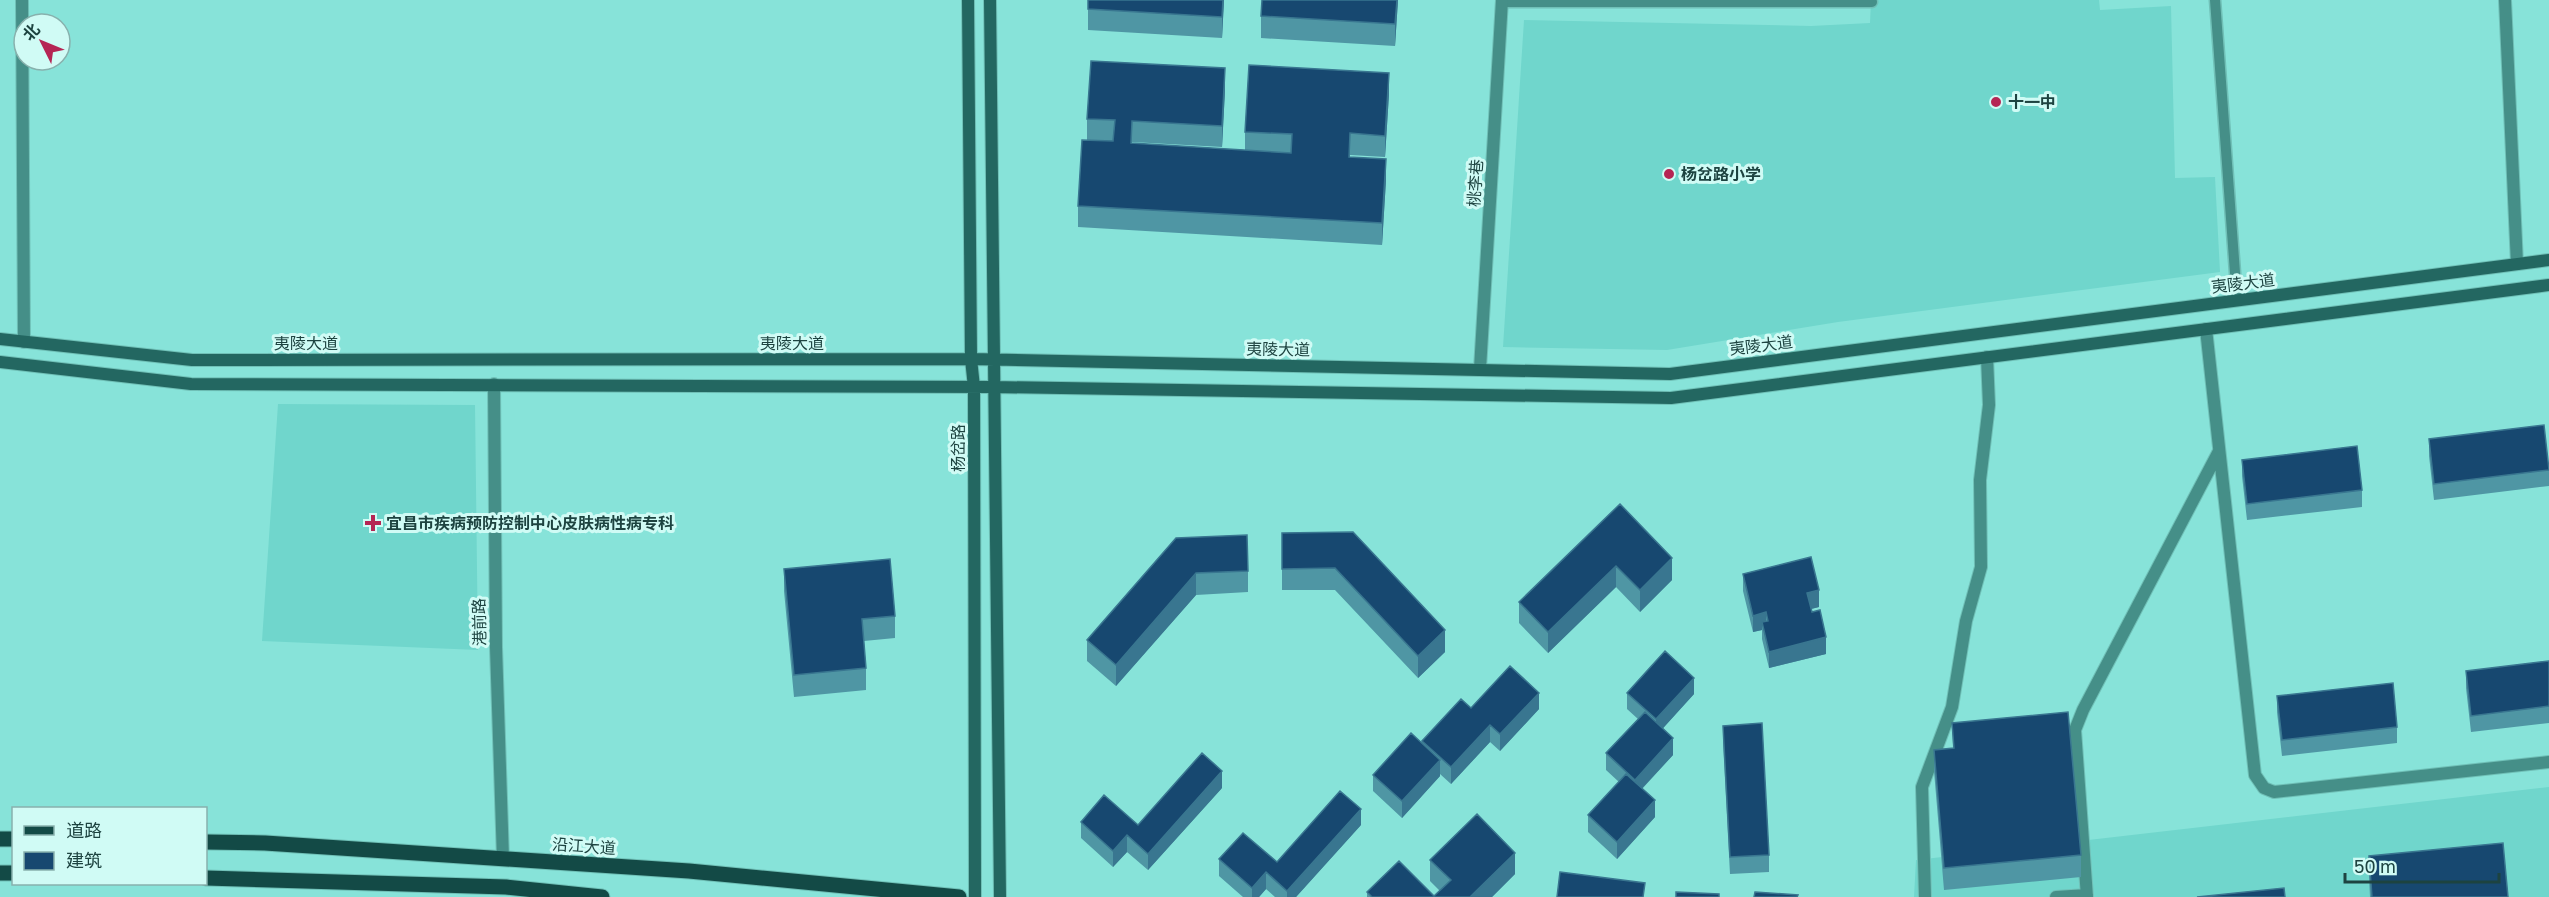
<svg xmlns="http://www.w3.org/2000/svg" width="2549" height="897" viewBox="0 0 2549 897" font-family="'Golos Text','Noto Sans SC',sans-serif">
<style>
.built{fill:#70d6cc}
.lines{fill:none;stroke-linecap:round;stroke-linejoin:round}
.service-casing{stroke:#70c0b7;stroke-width:13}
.minor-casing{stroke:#70c0b7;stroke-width:14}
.tertiary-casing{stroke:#70c0b7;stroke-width:14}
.secondary-casing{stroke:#70c0b7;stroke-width:14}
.primary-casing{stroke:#70c0b7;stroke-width:17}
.service{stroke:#458f88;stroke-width:10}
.minor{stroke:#458f88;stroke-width:12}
.tertiary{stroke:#458f88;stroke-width:12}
.secondary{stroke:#236761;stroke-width:12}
.primary{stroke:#134a46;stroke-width:15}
.wall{fill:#4f96a4}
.shaded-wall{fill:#397690}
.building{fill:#174870;stroke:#397690;stroke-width:1.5}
.poi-dot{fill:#b52554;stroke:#d0fbf5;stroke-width:2}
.labels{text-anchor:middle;stroke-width:6;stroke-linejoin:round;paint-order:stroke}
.poi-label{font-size:16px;font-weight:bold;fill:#1d4340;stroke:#d0fbf5;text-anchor:start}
.street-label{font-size:16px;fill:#1d4340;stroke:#d0fbf5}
</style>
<rect width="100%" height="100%" fill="#87e3d9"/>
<path class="built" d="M 1871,0 L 2099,0 L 2100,10 L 2171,6 L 2175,178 L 2215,177 L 2220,272 L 1838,322 L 1667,350 L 1503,347 L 1524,20 L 1811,26 L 1870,23 Z
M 278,404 L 475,405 L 478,650 L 262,641 Z
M 2549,787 L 2549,897 L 1914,897 L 1916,860 Z"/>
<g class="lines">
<g class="service-casing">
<path id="service" d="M 2215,0 L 2237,300
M 1502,2 L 1872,2"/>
</g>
<g class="minor-casing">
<path id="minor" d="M 2505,0 L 2517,264
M 2206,329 L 2255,775 L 2264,788 L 2274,792 L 2549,762
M 1925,897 L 1922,787 L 1952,707 L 1966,621 L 1981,567 L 1980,480 L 1989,405 L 1987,357
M 2056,897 L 2087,895
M 2087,897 L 2075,730 L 2083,710 L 2219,451"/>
</g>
<g class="tertiary-casing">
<path id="tertiary" d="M 22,0 L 24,342
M 1480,369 L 1502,0
M 494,384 L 496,647 L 503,859"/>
</g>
<g class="secondary-casing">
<path id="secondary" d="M 968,0 L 971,359 L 974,387 L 975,897
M 990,0 L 1000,897
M 0,339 L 192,360 L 971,359 L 1670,374 L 2549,260
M 0,362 L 191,384 L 993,387 L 1671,398 L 2549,285"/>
</g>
<g class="primary-casing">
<path id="primary" d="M 0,839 L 14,839
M 206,842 L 265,843 L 689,871 L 959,897
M 0,873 L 14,873
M 206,878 L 506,887 L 602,897"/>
</g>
<use href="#service" class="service"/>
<use href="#minor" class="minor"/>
<use href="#tertiary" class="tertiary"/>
<use href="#secondary" class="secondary"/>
<use href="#primary" class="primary"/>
</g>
<path class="wall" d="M 1224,0 L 1222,38 L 1088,30 L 1088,9 Z
M 1398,0 L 1395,46 L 1261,38 L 1261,16 Z
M 1225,90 L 1222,147 L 1132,142 L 1132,143 L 1245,150 L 1245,132 L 1389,94 L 1385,157 L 1350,155 L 1350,157 L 1386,180 L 1382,245 L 1078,227 L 1078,206 L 1087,140 L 1087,119 Z
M 2429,439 L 2549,469 L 2549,486 L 2434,500 L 2429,456 Z
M 2242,460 L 2362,490 L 2362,507 L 2247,520 L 2242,476 Z
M 1620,504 L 1672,580 L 1640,612 L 1616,587 L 1548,653 L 1519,623 L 1519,602 Z
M 1353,532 L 1445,652 L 1418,678 L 1335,590 L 1282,590 L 1282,533 Z
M 1176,538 L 1248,571 L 1248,592 L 1196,595 L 1116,686 L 1087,661 L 1087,640 Z
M 784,569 L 895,616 L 895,638 L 864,641 L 866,668 L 866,690 L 794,697 L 784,591 Z
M 1743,574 L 1819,607 L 1811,609 L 1826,654 L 1769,668 L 1762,639 L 1762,630 L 1753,632 L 1743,591 Z
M 2549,661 L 2549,723 L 2471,732 L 2466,688 L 2466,671 Z
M 1627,693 L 1694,694 L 1663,728 L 1673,755 L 1642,789 L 1655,817 L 1617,859 L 1588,832 L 1588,815 L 1619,782 L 1606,770 L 1606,753 L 1638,719 L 1627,709 Z
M 2277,696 L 2397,727 L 2397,743 L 2282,756 L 2277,712 Z
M 1471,708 L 1539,709 L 1500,751 L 1490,742 L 1451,784 L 1440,774 L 1440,776 L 1402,818 L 1373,791 L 1373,775 L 1422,743 L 1422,741 Z
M 1952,723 L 2081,855 L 2081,877 L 1944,890 L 1934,771 L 1934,750 L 1953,748 Z
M 1723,726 L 1769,855 L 1769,872 L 1730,874 L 1723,742 Z
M 1222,788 L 1148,870 L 1127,852 L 1113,867 L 1081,838 L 1081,822 L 1138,825 Z
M 1361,825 L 1296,897 L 1275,897 L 1266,889 L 1259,897 L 1243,897 L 1219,876 L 1219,859 L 1277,862 Z
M 2369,856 L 2508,897 L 2370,897 L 2369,878 Z
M 1430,860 L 1515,874 L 1492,897 L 1367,897 L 1367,892 L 1434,896 L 1440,891 L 1430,881 Z"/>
<path class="shaded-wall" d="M 1223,0 L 1224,0 L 1222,38 L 1222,17 Z
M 1397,0 L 1398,0 L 1395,46 L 1395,24 Z
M 1225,68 L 1225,90 L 1222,147 L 1222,126 Z
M 1389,73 L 1389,94 L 1385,157 L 1385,136 Z
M 1386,159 L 1386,180 L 1382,245 L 1382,223 Z
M 1672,558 L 1672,580 L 1640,612 L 1640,590 Z
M 1616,566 L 1616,587 L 1548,653 L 1548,632 Z
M 1196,573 L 1196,595 L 1116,686 L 1116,665 Z
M 1819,590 L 1819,607 L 1807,610 L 1807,593 Z
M 1766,612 L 1766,629 L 1762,622 L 1762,630 L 1753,632 L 1753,616 Z
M 1445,630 L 1445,652 L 1418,678 L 1418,656 Z
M 1826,637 L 1826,654 L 1769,668 L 1769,652 Z
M 1694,678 L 1694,694 L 1656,736 L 1656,719 Z
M 1539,693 L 1539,709 L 1500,751 L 1500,734 Z
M 1490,725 L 1490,742 L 1451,784 L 1451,767 Z
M 1673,738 L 1673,755 L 1635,796 L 1635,780 Z
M 1440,760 L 1440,776 L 1402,818 L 1402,801 Z
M 1222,771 L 1222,788 L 1148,870 L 1148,854 Z
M 1655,800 L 1655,817 L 1617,859 L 1617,842 Z
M 1361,809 L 1361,825 L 1296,897 L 1287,897 L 1287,891 Z
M 1127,835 L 1127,852 L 1113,867 L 1113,851 Z
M 1515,853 L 1515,874 L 1492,897 L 1470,897 Z
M 1266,872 L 1266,889 L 1259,897 L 1252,897 L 1252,888 Z"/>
<path class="building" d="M 1088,0 L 1223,0 L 1222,17 L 1088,9 Z
M 1262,0 L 1397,0 L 1395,24 L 1261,16 Z
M 1091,61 L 1225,68 L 1222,126 L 1132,121 L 1131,143 L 1291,153 L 1292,134 L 1245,132 L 1249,65 L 1389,73 L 1385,136 L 1350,133 L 1349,157 L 1386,159 L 1382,223 L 1078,206 L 1082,140 L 1113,141 L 1115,120 L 1087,119 Z
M 2544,425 L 2549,470 L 2434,484 L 2429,439 Z
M 2357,446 L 2362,490 L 2247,504 L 2242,460 Z
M 1620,504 L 1672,558 L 1640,590 L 1616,566 L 1548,632 L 1519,602 Z
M 1353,532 L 1445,630 L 1418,656 L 1335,568 L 1282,569 L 1282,533 Z
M 1247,535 L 1248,571 L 1196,573 L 1116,665 L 1087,640 L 1176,538 Z
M 1811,557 L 1819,590 L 1807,593 L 1812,612 L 1820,610 L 1826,637 L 1769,652 L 1762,622 L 1768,621 L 1766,612 L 1753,616 L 1743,574 Z
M 890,559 L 895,616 L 862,619 L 866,668 L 794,675 L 784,569 Z
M 1665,651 L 1694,678 L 1656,719 L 1627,693 Z
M 2549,661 L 2549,706 L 2471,716 L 2466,671 Z
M 1510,666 L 1539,693 L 1500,734 L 1490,725 L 1451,767 L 1422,741 L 1461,699 L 1471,708 Z
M 2393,683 L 2397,727 L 2282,740 L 2277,696 Z
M 1645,712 L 1673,738 L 1635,780 L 1606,753 Z
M 2068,712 L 2081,855 L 1944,868 L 1934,750 L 1954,748 L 1952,723 Z
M 1762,723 L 1769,855 L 1730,857 L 1723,726 Z
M 1411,733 L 1440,760 L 1402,801 L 1373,775 Z
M 1202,753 L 1222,771 L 1148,854 L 1127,835 L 1113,851 L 1081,822 L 1104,795 L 1138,825 Z
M 1626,774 L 1655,800 L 1617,842 L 1588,815 Z
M 1340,791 L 1361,809 L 1287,891 L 1266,872 L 1252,888 L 1219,859 L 1243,833 L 1277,862 Z
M 1477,814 L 1515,853 L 1470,897 L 1372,897 L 1367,892 L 1399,861 L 1434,896 L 1451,880 L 1430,860 Z
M 2503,843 L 2508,897 L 2372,897 L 2369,856 Z
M 1560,872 L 1645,883 L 1643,897 L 1557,897 Z
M 2284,888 L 2285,897 L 2197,897 Z
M 1676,892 L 1719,894 L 1719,897 L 1676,897 Z
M 1755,892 L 1798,895 L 1797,897 L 1754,897 Z"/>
<g class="poi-dot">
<circle cx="1996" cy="102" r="6"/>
<circle cx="1669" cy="174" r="6"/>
<path d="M370 514h6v6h6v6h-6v6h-6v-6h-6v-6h6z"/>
</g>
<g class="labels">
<g class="poi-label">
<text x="2008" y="108">十一中</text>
<text x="1681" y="180">杨岔路小学</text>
<text x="386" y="529">宜昌市疾病预防控制中心皮肤病性病专科</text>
</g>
<g class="street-label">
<text transform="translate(1475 183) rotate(-86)" y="6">桃李巷</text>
<text transform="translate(2243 283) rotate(-7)" y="6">夷陵大道</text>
<text x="306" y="349">夷陵大道</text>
<text x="792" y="349">夷陵大道</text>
<text transform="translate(1761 345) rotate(-7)" y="6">夷陵大道</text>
<text transform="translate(1278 349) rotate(1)" y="6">夷陵大道</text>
<text transform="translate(958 448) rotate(-90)" y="6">杨岔路</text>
<text transform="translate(479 622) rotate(-91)" y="6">港前路</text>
<text transform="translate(584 846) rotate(4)" y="6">沿江大道</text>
</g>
</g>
<rect x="12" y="807" width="195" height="78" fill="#d0fbf5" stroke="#88b1ad" stroke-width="1.5"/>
<rect x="24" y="826" width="30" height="9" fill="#134a46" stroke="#88b1ad" stroke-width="1.5"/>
<text x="66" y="837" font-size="18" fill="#1d4340">道路</text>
<rect x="24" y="852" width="30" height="18" fill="#174870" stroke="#88b1ad" stroke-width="1.5"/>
<text x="66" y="867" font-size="18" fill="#1d4340">建筑</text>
<g transform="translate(42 42) rotate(313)"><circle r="28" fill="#d0fbf5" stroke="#88b1ad" stroke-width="1.5"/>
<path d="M0-4.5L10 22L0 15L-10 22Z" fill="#b52554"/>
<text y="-9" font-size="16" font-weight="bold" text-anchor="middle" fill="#1d4340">北</text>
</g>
<path d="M2345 873v9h154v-9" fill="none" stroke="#1d4340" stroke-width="3"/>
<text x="2354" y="873" font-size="18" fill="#1d4340" stroke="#d0fbf5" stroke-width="4.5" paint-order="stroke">50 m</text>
</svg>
